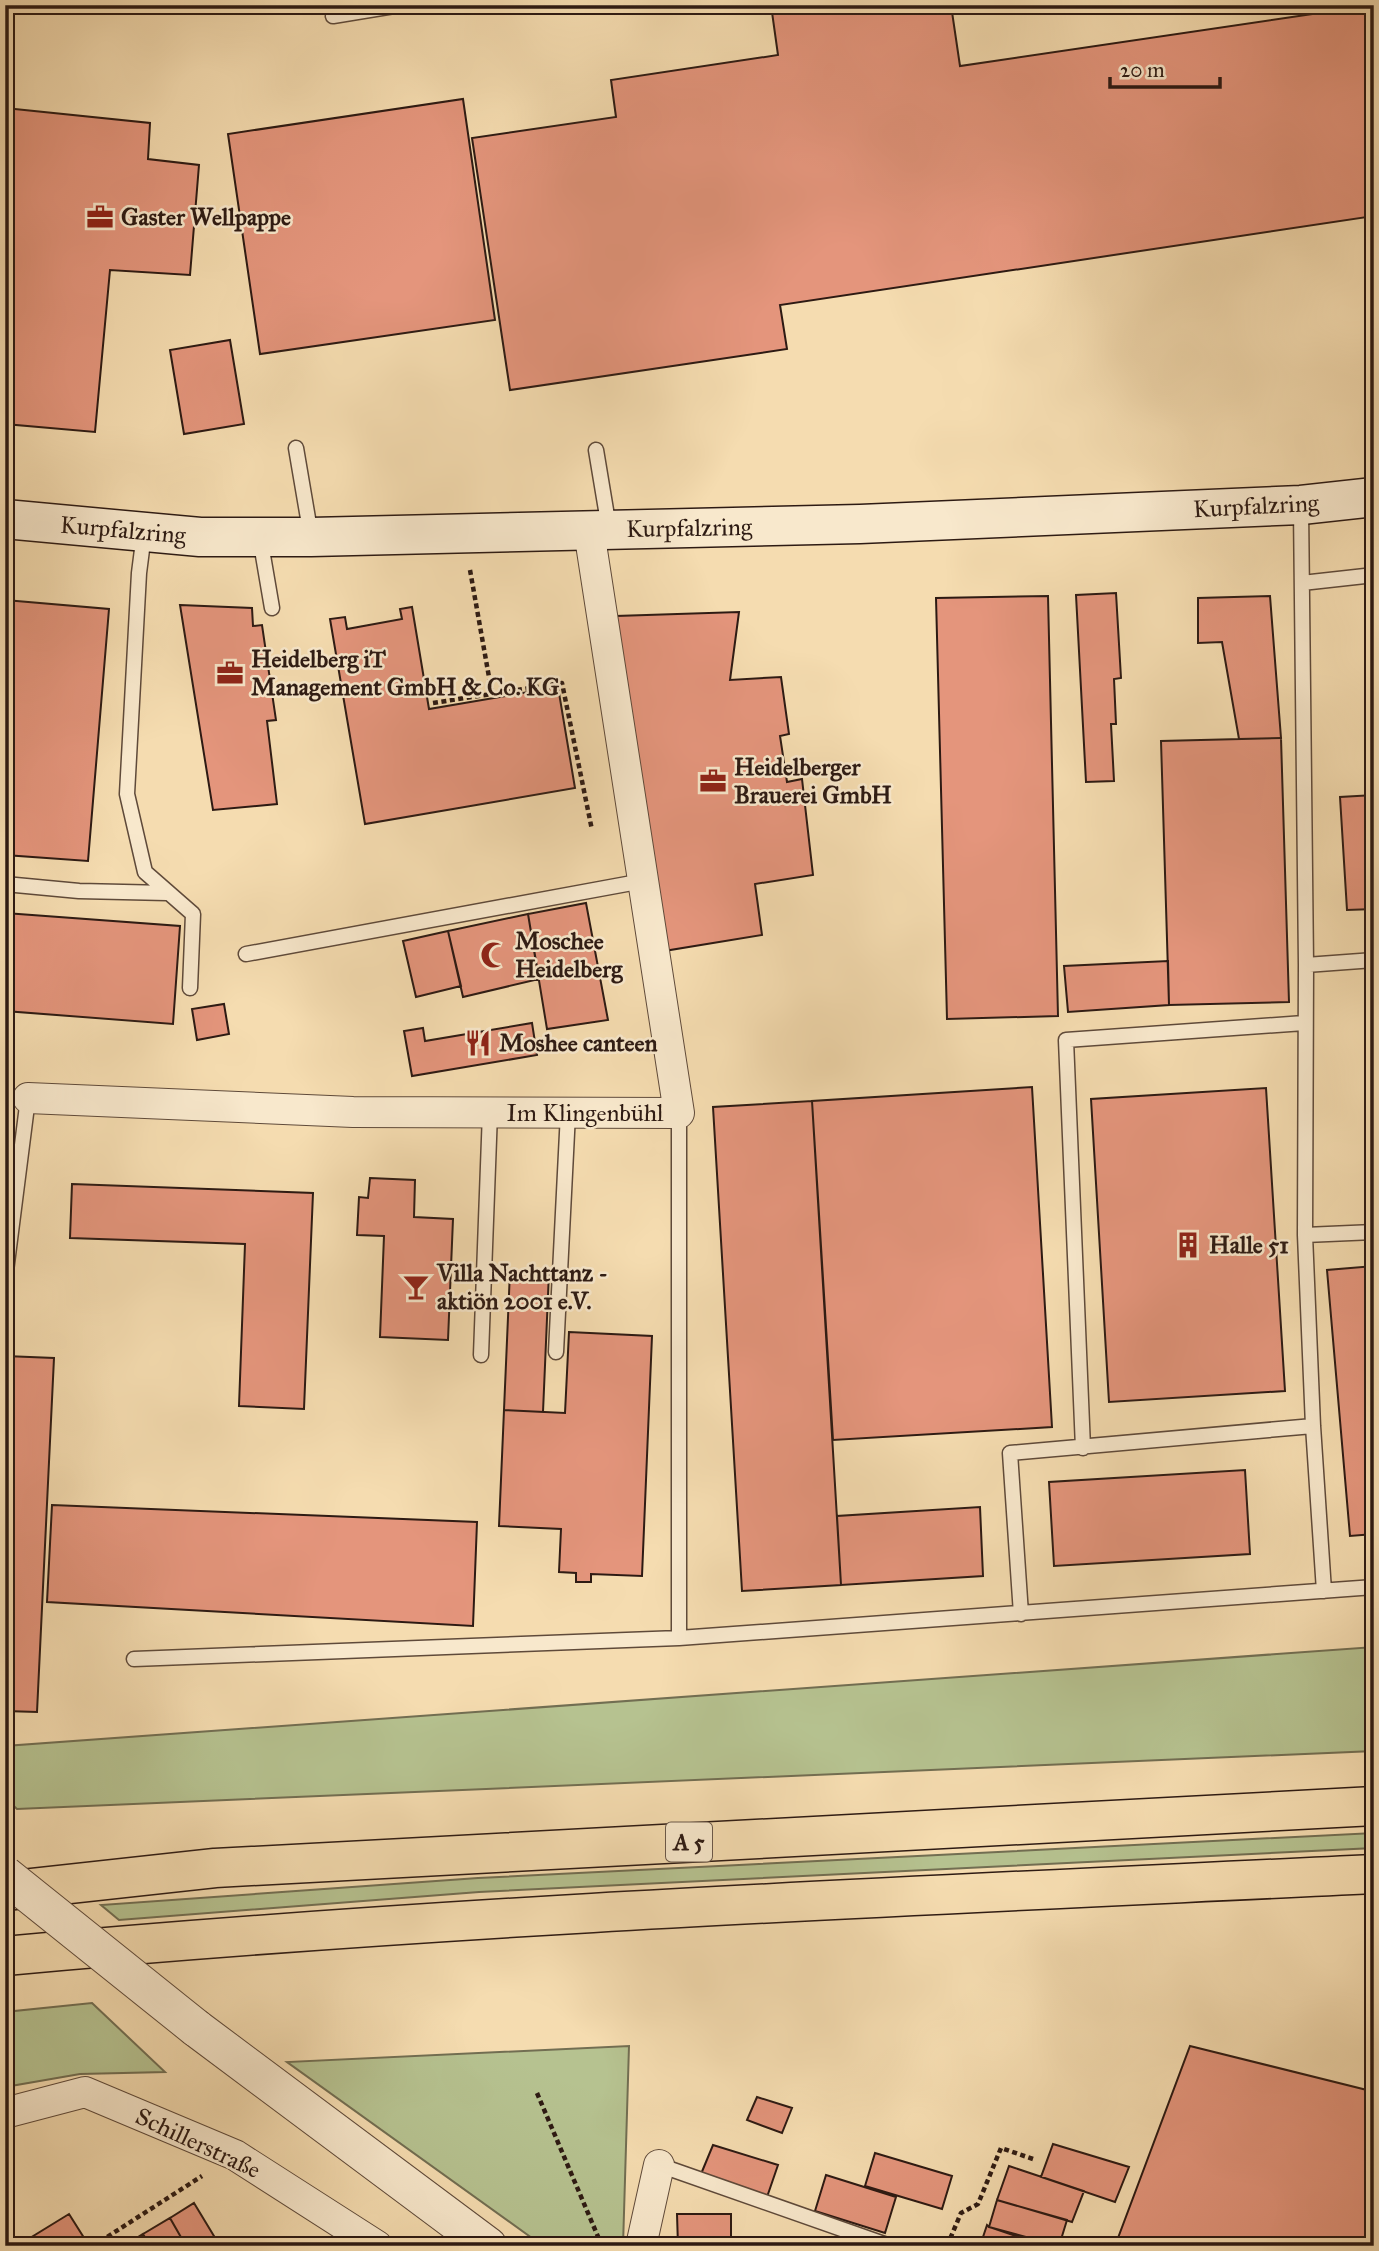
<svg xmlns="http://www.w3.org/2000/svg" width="1379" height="2251" viewBox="0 0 1379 2251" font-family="'IM FELL Great Primer',serif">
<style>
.green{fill:#b6c290;stroke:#726e52;stroke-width:2}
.building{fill:#e4957c;stroke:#2d1a13;stroke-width:2}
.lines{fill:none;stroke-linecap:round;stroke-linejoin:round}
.service-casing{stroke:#5f4a3a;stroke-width:17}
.minor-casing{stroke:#5f4a3a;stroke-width:32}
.tertiary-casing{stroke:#5f4a3a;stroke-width:39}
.secondary-casing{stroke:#2d1a13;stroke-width:41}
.motorway-casing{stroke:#2d1a13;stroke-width:41}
.path{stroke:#2d1a13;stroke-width:4.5;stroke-dasharray:5 3.5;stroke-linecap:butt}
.service{stroke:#f8e8cc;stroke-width:14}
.minor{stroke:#f8e8cc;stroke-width:30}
.tertiary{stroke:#f8e8cc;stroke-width:37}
.secondary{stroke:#f8e8cc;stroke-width:38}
.motorway{stroke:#f5dcb0;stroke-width:38}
.tertiary-bridge-casing{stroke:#5f4a3a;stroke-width:39;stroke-linecap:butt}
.tertiary-bridge{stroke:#f8e8cc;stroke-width:37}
.labels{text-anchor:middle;stroke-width:5;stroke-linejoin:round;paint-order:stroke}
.shield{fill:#f8e8cc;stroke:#6a584a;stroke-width:2}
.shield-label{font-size:23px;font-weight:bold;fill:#2d1a13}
.poi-label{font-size:24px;font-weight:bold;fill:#2d1a13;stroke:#f8e8cc;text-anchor:start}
.street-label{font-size:24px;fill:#2d1a13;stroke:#f8e8cc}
</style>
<rect width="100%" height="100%" fill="#f5dcb0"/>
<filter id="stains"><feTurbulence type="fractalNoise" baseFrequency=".00286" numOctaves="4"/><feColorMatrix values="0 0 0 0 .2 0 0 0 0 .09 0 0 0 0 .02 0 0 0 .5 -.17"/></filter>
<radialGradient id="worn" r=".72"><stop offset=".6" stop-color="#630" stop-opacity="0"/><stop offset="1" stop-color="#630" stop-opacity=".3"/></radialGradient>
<path class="green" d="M 1374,1647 L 1374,1751 L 17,1809 L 5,1798 L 5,1746 Z
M 1374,1833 L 1374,1848 L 479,1892 L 119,1920 L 101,1905 L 478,1878 Z
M 92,2003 L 165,2072 L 80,2074 L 5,2087 L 5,2012 Z
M 629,2046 L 623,2246 L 543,2246 L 287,2062 Z"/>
<path class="building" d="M 771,5 L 951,5 L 960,66 L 1374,5 L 1374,216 L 780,305 L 787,349 L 510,390 L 472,138 L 616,117 L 611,80 L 778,55 Z
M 463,99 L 495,320 L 260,354 L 228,134 Z
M 5,108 L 150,123 L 148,159 L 199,165 L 190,275 L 110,270 L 95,432 L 5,424 Z
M 230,340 L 244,424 L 184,434 L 170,350 Z
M 1116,593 L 1121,678 L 1114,679 L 1116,724 L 1111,724 L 1114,781 L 1086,782 L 1076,595 Z
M 1048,596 L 1058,1016 L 947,1019 L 936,598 Z
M 1270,596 L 1281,738 L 1239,739 L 1222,642 L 1198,643 L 1198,598 Z
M 5,600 L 109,609 L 88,861 L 5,855 Z
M 180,605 L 252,608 L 253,626 L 262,625 L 276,720 L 267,721 L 277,804 L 213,810 Z
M 412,607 L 429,709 L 558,687 L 575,788 L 365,824 L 330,619 L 345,617 L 347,629 L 402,619 L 400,609 Z
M 739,612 L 730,680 L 781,677 L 789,734 L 780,736 L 787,782 L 802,779 L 813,875 L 755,884 L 762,935 L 664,951 L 616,616 Z
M 1281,738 L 1289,1002 L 1169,1005 L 1161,741 Z
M 1374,795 L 1374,909 L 1347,910 L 1340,797 Z
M 586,903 L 608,1020 L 547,1029 L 528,914 Z
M 5,913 L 180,926 L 173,1024 L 5,1011 Z
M 528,914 L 539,979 L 463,997 L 448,931 Z
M 448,931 L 461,986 L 416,997 L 403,941 Z
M 1168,961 L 1169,1005 L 1068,1012 L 1064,966 Z
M 224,1004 L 229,1034 L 197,1040 L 192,1009 Z
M 532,1023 L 537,1055 L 412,1076 L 404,1031 L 423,1028 L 425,1041 Z
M 1032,1087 L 1052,1427 L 833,1440 L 812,1101 Z
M 1266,1088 L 1285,1391 L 1109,1402 L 1091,1099 Z
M 812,1101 L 841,1585 L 742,1591 L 713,1107 Z
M 370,1178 L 415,1180 L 414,1217 L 453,1219 L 448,1340 L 380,1337 L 384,1236 L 357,1235 L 359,1197 L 368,1198 Z
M 72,1184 L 313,1193 L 304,1409 L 239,1406 L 245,1244 L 70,1238 Z
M 1374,1266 L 1374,1534 L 1350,1536 L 1327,1270 Z
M 510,1271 L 549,1272 L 543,1412 L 504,1410 Z
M 569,1332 L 652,1336 L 642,1576 L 591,1574 L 591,1582 L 576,1582 L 576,1573 L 559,1572 L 561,1529 L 499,1526 L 504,1410 L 565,1413 Z
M 5,1356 L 54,1358 L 37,1712 L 5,1711 Z
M 1245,1470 L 1250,1554 L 1054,1566 L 1049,1482 Z
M 52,1505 L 477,1522 L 473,1626 L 47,1602 Z
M 980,1507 L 983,1576 L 841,1585 L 837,1516 Z
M 1190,2046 L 1367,2090 L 1374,2071 L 1374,2246 L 1115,2246 Z
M 757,2097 L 792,2108 L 782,2133 L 747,2120 Z
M 1053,2144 L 1129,2167 L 1115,2202 L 1041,2177 Z
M 713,2145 L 778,2165 L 767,2197 L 701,2174 Z
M 875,2153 L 952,2176 L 942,2209 L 865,2186 Z
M 1009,2166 L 1084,2191 L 1072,2222 L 997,2200 Z
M 826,2175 L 896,2197 L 885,2233 L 815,2211 Z
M 997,2200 L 1067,2220 L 1059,2246 L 989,2227 Z
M 194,2203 L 220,2246 L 186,2246 L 170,2218 Z
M 69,2214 L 86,2241 L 78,2246 L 17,2246 Z
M 677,2214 L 731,2214 L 731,2246 L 678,2246 Z
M 170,2218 L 186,2246 L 150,2246 L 143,2234 Z
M 987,2225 L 989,2227 L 1046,2246 L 980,2246 Z
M 143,2234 L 150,2246 L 124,2246 Z"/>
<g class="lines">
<g class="service-casing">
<path id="service" d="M 333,16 L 400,5
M 296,448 L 311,536
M 596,450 L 609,528
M 1301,508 L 1306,965 L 1305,1235 L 1313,1426 L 1324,1591
M 144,534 L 139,573 L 127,794 L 145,872 L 193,914 L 190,988
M 260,538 L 272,608
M 1302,583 L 1374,575
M 5,884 L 79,891 L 167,893
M 246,954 L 643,881
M 1306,965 L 1374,960
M 679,1113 L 679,1638
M 1305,1235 L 1374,1232
M 5,1279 L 28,1098
M 556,1352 L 568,1113
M 481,1355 L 490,1112
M 1083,1448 L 1066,1040 L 1304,1023
M 1021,1614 L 1010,1453 L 1313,1426
M 134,1659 L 679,1638 L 1374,1587
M 659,2165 L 890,2246"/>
</g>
<g class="minor-casing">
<path id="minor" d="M 28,1098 L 353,1112 L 679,1113 L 589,531
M 5,2113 L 85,2092 L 235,2155 L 377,2246
M 641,2246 L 659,2165"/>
</g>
<g class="tertiary-casing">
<path id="tertiary" d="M 196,2028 L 488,2246"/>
</g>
<g class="secondary-casing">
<path id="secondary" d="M 5,519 L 200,537 L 311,537 L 860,524 L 1301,505 L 1374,497"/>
</g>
<g class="motorway-casing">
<path id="motorway" d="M 5,1891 L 215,1868 L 1374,1806
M 5,1956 C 461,1914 917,1896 1374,1874"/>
</g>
<path class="path" d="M 470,570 L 492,694
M 433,703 L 562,683 L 592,830
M 537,2093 L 602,2246
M 93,2246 L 202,2176
M 947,2246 L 961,2213 L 978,2204 L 1001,2148 L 1033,2159"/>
<use href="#service" class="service"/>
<use href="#minor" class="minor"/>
<use href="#tertiary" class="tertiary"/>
<use href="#secondary" class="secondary"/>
<use href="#motorway" class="motorway"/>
<g class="tertiary-bridge-casing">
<path id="tertiary-bridge" d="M 5,1875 L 196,2028"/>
</g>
<use href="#tertiary-bridge" class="tertiary-bridge"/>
</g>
<defs>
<g id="office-bare" transform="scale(2.1)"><path d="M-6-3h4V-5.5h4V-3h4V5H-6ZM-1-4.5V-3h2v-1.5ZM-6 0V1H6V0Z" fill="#8f2418" stroke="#f8e8cc" stroke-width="2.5" paint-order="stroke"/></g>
<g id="mosque-bare" transform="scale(2.1)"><path d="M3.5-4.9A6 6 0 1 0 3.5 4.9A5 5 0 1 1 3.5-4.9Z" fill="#8f2418" stroke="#f8e8cc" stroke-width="2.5" paint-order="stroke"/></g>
<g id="restaurant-bare" transform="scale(2.1)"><path d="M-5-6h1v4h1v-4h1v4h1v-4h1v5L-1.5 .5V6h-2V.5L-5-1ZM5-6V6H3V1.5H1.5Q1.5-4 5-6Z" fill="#8f2418" stroke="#f8e8cc" stroke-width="2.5" paint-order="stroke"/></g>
<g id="building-bare" transform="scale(2.1)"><path d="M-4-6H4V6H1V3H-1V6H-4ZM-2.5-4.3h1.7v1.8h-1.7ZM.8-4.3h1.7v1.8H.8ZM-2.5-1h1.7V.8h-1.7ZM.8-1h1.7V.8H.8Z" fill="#8f2418" stroke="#f8e8cc" stroke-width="2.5" paint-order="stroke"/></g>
<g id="bar-bare" transform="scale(2.1)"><path d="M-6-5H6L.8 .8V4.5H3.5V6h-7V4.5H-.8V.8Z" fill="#8f2418" stroke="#f8e8cc" stroke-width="2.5" paint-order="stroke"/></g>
</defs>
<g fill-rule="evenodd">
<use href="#office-bare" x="100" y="217"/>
<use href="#office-bare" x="230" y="673"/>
<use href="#office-bare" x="713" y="781"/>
<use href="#mosque-bare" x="494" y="955"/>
<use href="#restaurant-bare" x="478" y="1043"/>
<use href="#building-bare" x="1188" y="1245"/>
<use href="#bar-bare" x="416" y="1287"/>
</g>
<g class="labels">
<rect class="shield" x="666" y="1822.5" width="46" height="39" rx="5"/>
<g class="shield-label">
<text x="689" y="1850">A 5</text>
</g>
<g class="poi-label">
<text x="121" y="225">Gaster Wellpappe</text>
<text x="251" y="667">Heidelberg iT<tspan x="251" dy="28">Management GmbH &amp; Co. KG</tspan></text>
<text x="734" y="775">Heidelberger<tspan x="734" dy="28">Brauerei GmbH</tspan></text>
<text x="515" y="949">Moschee<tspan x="515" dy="28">Heidelberg</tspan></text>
<text x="499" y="1051">Moshee canteen</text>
<text x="1209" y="1253">Halle 51</text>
<text x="437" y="1281">Villa Nachttanz -<tspan x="437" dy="28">aktiön 2001 e.V.</tspan></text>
</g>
<g class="street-label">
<text transform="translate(1256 506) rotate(-3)" y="8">Kurpfalzring</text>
<text transform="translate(689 528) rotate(-1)" y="8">Kurpfalzring</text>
<text transform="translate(123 530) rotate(5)" y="8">Kurpfalzring</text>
<text x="585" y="1121">Im Klingenbühl</text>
<text transform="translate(198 2143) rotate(25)" y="8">Schillerstraße</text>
</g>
</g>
<rect width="1379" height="2251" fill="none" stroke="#f5dcb0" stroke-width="28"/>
<rect x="7" y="7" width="1365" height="2237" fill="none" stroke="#2d1a13" stroke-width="3.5"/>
<rect x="14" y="14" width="1351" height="2223" fill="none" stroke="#2d1a13" stroke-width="2"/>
<path d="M1110 77v10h110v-10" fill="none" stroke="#2d1a13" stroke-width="3.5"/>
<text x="1120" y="77" font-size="21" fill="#2d1a13" stroke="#f8e8cc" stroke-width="5" paint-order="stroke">20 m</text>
<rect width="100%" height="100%" filter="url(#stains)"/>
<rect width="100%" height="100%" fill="url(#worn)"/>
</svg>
